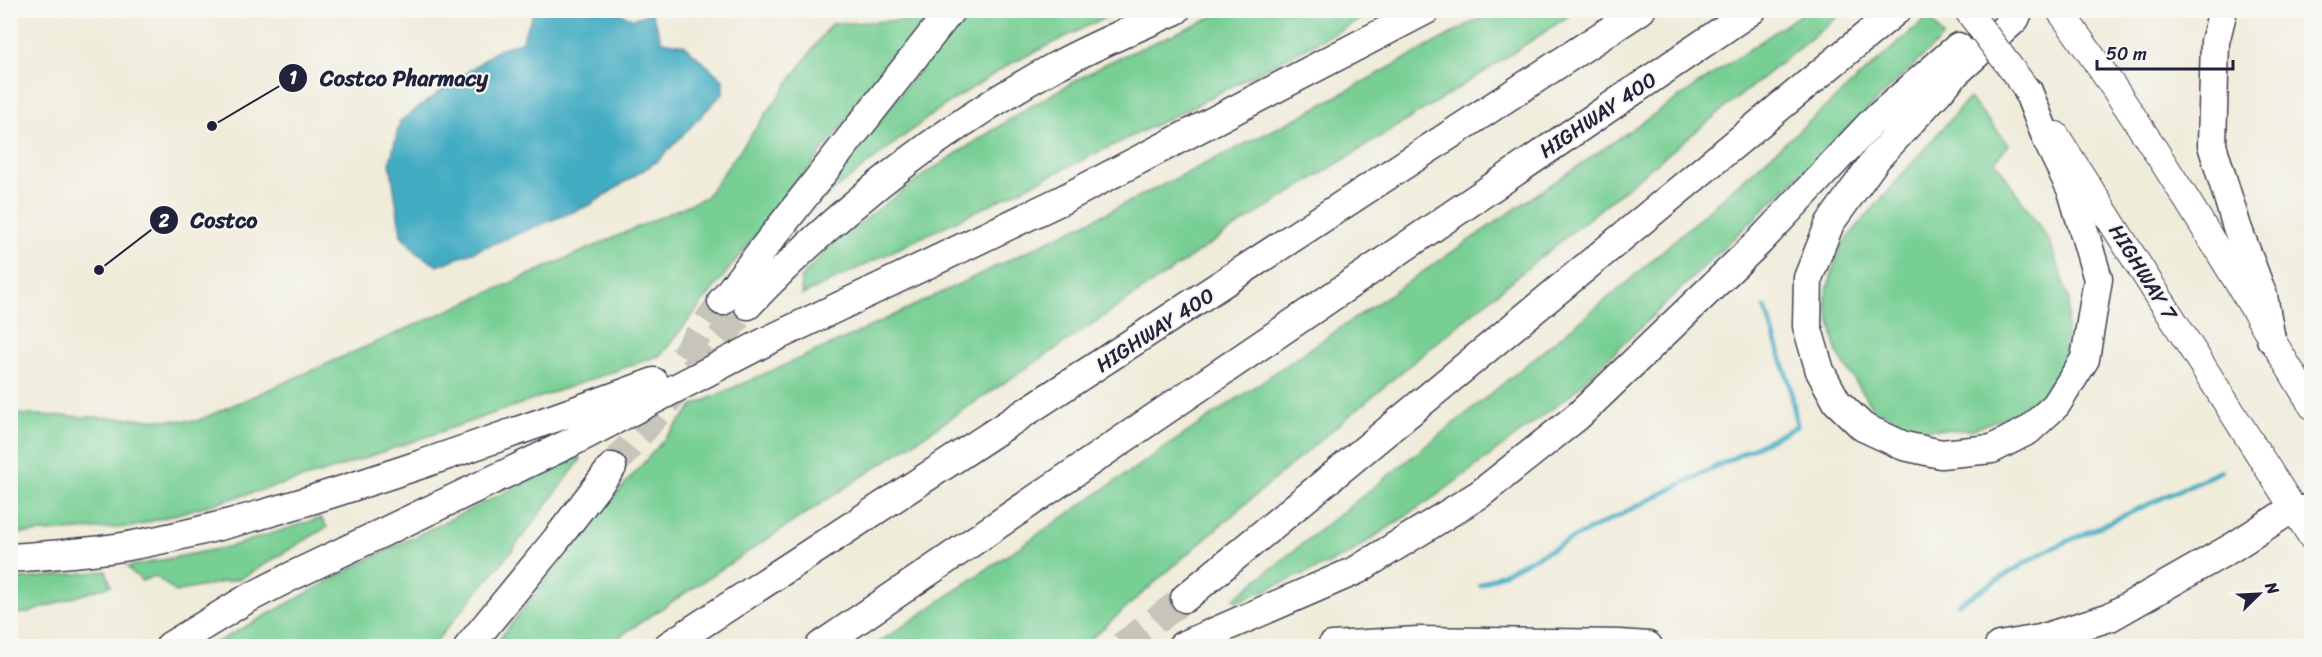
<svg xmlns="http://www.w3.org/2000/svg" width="2322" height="657" viewBox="0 0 2322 657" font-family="Sriracha,sans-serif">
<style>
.green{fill:#78cf94;stroke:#4d7868;stroke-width:1.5}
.water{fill:#42acc2;stroke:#32677e;stroke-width:1.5}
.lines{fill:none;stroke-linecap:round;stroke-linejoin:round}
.stream{stroke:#42acc2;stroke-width:5}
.highway-tunnel{stroke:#c7c4ba;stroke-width:28;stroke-dasharray:28 14;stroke-linecap:butt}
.street-casing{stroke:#414053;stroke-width:19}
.primary-casing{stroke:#414053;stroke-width:28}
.highway-casing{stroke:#414053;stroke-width:31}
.street{stroke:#fff;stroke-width:16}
.primary{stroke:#fff;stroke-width:26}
.highway{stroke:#fff;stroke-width:28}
.primary-bridge-casing{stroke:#414053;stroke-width:28;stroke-linecap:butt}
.primary-bridge{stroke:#fff;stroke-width:26}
.labels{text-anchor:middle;stroke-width:4.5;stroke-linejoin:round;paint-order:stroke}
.street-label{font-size:21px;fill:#22223b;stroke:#f6f6f2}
.leader{fill:none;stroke:#22223b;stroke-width:2}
.callout-dot{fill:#22223b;stroke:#f6f6f2;stroke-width:2}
.mark-label{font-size:18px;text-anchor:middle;font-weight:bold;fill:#fff}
.callout-label{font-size:22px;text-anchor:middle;font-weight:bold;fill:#22223b;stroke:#f6f6f2;stroke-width:4.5;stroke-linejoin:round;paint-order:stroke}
</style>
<rect width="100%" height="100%" fill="#f6f6f2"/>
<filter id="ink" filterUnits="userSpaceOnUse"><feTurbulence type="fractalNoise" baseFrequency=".0167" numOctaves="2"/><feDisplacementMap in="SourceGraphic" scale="12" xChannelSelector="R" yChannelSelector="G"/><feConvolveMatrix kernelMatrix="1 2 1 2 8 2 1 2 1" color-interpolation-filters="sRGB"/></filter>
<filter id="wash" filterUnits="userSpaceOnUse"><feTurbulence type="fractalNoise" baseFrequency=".008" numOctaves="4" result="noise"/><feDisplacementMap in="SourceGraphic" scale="24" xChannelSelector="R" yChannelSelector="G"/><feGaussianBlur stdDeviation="1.35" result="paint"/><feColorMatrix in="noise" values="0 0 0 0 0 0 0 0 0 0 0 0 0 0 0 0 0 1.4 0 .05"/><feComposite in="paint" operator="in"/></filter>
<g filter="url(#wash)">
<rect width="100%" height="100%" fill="#f0ecda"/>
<path class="green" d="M 983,10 L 1118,11 L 1008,65 L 939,109 L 820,201 L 848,160 L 940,44 L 970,14 Z
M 1807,10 L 1845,11 C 1588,218 1329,426 1083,646 L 874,646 Z
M 1226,11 L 1377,11 L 1186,110 L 802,295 L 800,279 L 830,246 L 926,173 L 1023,111 L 1105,64 Z
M 1493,11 L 1576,11 L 1484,72 L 1231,230 L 1057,348 L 605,646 L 494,646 L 592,522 L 694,405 L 855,334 L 1082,225 L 1299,117 Z
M 1929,16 L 1943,37 L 1569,396 L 1439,494 L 1344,557 L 1237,602 L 1233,599 L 1477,405 L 1625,284 Z
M 927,19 L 661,355 L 322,473 L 131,527 L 11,534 L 11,414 L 197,421 L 706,197 L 831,24 Z
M 1969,98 L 2009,144 L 1995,161 L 2050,242 L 2069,299 L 2063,366 L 2033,406 L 1971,430 L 1921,429 L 1873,409 L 1837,353 L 1825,297 L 1841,245 Z
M 577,457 L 581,459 L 513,549 L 432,646 L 210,646 L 371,558 Z
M 321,518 L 327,527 L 242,578 L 176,592 L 155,576 L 142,581 L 127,567 L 232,546 Z
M 106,571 L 111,585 L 27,613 L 11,614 L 11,580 Z"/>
<path class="water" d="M 539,10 L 613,11 L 634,19 L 650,12 C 657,22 657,31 662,41 L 684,45 L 723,80 L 723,93 L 659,160 L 590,205 L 438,266 L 418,254 L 401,235 L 390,162 L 400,121 L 499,49 L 521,42 L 533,14 Z"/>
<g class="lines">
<path class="stream" d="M 1480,585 L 1797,426 L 1790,385 L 1765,308
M 1958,604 L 2040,554 L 2221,471"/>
</g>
</g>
<g filter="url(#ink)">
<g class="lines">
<path class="highway-tunnel" d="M 683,357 L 722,301
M 612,467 L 748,305
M 1122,646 L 1185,598"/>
<g class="street-casing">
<path id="street" d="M 2293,508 L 2312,500"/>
</g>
<g class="primary-casing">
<path id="primary" d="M 2059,10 C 2151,135 2232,273 2312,406
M 2056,135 L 2312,538"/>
</g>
<g class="highway-casing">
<path id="highway" d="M 2019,10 L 2015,19 L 1956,73 L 1876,159 L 1830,223 L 1808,278 L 1807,326 L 1820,371 L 1837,402 L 1863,427 L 1904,446 L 1941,454 L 1992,449 L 2029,430 L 2056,405 L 2085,359 L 2098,279 L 2072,191 L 2048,142 L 2028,91
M 2223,10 L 2215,42 L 2212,145 L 2237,227 L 2263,296 L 2271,339
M 722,301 L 951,10
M 748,305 C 839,209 940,129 1056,66 C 1095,45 1136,28 1176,10
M 10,558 C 50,555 89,553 128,546 C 228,528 326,496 422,464 C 500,437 577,411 654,382
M 1185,598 L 1897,10
M 170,646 L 247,599 L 294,575 L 572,442 L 769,340 L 1062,200 L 1426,10
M 469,646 L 556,540 L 612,467
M 668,646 L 1641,10
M 820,646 L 1752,10
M 1182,646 L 1357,570 L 1480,494 L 1578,416 L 1760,241 L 1871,123 L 1958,47
M 1332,646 L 1418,641 L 1619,644 L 1648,646
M 1999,646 L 2040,639 L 2110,617 L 2233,547 L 2293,508"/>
</g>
<use href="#street" class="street"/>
<use href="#primary" class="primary"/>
<use href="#highway" class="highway"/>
<g class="primary-bridge-casing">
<path id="primary-bridge" d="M 1967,10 L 2028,91"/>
</g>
<use href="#primary-bridge" class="primary-bridge"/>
</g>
</g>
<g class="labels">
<g class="street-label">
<text transform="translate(1598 115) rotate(-34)" y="7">HIGHWAY 400</text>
<text transform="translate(2143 272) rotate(58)" y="7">HIGHWAY 7</text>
<text transform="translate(1155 330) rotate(-33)" y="7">HIGHWAY 400</text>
</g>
</g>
<path class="leader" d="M212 126L293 78M99 270L164 220"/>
<g class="callout-dot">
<circle cx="212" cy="126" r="6"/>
<circle cx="99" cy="270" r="6"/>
<circle cx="293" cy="78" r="15"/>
<circle cx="164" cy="220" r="15"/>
</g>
<g class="mark-label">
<text x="293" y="84">1</text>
<text x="164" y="227">2</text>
</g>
<g class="callout-label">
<text x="404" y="86">Costco Pharmacy</text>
<text x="224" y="228">Costco</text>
</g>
<rect width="2322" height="657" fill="none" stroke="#f6f6f2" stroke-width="36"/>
<g transform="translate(2259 594) rotate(66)" stroke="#f6f6f2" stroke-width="4.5" paint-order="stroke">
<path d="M0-4.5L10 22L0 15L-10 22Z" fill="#22223b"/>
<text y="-9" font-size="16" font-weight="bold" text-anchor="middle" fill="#22223b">N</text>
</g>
<path d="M2097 60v9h136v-9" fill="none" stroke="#22223b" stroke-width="3"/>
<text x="2106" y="60" font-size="18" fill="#22223b" stroke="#f6f6f2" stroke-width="4.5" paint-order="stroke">50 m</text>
</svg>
